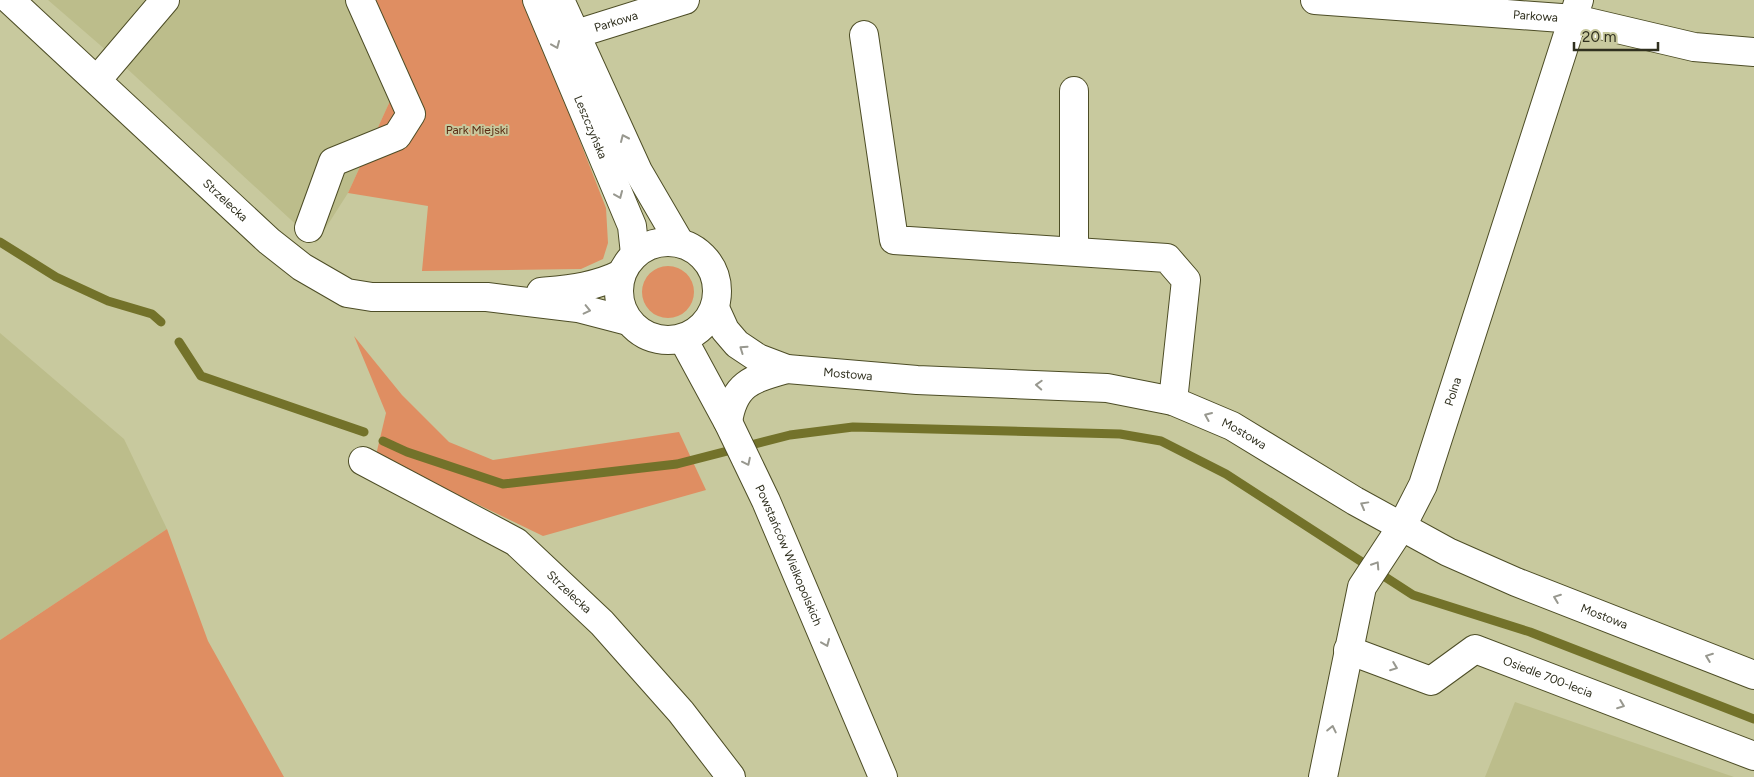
<svg xmlns="http://www.w3.org/2000/svg" width="1754" height="777" viewBox="0 0 1754 777" font-family="Figtree,sans-serif">
<style>
.built{fill:#bcbd8b}
.green{fill:#df8e62}
.lines{fill:none;stroke-linecap:round;stroke-linejoin:round}
.stream{stroke:#73722a;stroke-width:9}
.minor-casing{stroke:#4d4d26;stroke-width:30}
.minor{stroke:#fff;stroke-width:28}
.oneway{stroke:#98988f}
.labels{text-anchor:middle;stroke-width:4;stroke-linejoin:round;paint-order:stroke}
.street-label{font-size:12px;fill:#30301f;stroke:#c8c99e}
.park-label{font-size:12px;fill:#592c13;stroke:#c8c99e}
</style>
<rect width="100%" height="100%" fill="#c8c99e"/>
<path class="built" d="M 48,0 L 346,0 L 390,101 L 348,193 L 316,243 L 122,64 Z
M 0,333 L 124,439 L 167,529 L 0,640 Z
M 1515,702 L 1734,777 L 1485,777 Z"/>
<path class="green" d="M 346,0 L 525,0 L 606,208 L 608,243 L 603,259 L 581,269 L 422,271 L 428,206 L 348,193 L 390,101 Z
M642 292a26 26 0 1 1 52 0a26 26 0 1 1-52 0Z
M 354,336 L 402,395 L 449,442 L 493,460 L 679,432 L 706,490 L 543,536 L 376,455 L 386,413 Z
M 167,529 L 208,641 L 284,777 L 0,777 L 0,640 Z"/>
<g class="lines">
<path class="stream" d="M 0,242 L 56,277 L 108,301 L 152,314 L 161,322
M 179,342 L 201,376 L 364,432
M 383,441 L 407,452 L 503,484 L 677,464 L 790,435 L 853,427 L 1120,434 L 1161,441 L 1226,474 L 1413,595 L 1530,632 L 1754,719"/>
<g class="minor-casing">
<g id="minor">
<path id="s1" d="M 10,0 L 269,241 L 302,267 L 347,293 L 372,297 L 487,297 L 578,308 L 628,321"/>
<path id="s2" d="M 537,0 L 632,226 L 635,254"/>
<path d="M 560,0 L 638,171 L 680,243"/>
<path id="s3" d="M 1315,0 L 1575,19 L 1694,47 L 1754,52"/>
<path id="s4" d="M 576,34 L 685,0"/>
<path d="M 864,35 L 894,240 L 1167,258 L 1186,280 L 1173,401"/>
<path d="M 97,80 L 165,0"/>
<path d="M 1074,91 L 1074,251"/>
<path d="M 309,228 L 333,162 L 397,136 L 411,114 L 360,0"/>
<circle cx="668" cy="291" r="49"/>
<path d="M 541,292 C 570,289 595,287 621,274"/>
<path id="s5" d="M 715,308 L 725,330 L 737,344 L 758,358 L 787,369 L 917,380 L 1107,388 L 1173,401 L 1232,426 L 1355,501 L 1448,552 L 1516,582 L 1754,675"/>
<path id="s6" d="M 683,339 L 728,422 L 766,501 L 883,777"/>
<path d="M 728,422 C 734,383 752,379 787,369"/>
<path id="s7" d="M 363,461 L 516,542 L 602,623 L 681,712 L 731,777"/>
<path id="s8" d="M 1348,650 L 1431,681 L 1475,649 L 1754,756"/>
<path id="s9" d="M 1323,777 L 1362,587 L 1402,526 L 1423,485 L 1579,0"/>
</g>
</g>
<use href="#minor" class="minor"/>
</g>
<defs><path id="oneway-chevron" d="M-2-3.5L2.5 0L-2 3.5" fill="none" stroke-width="1.6" stroke-linecap="round" stroke-linejoin="round" transform="scale(1.25)"/></defs>
<g class="oneway">
<use href="#oneway-chevron" transform="translate(556 45) rotate(67)"/>
<use href="#oneway-chevron" transform="translate(624 138) rotate(-114)"/>
<use href="#oneway-chevron" transform="translate(619 195) rotate(67)"/>
<use href="#oneway-chevron" transform="translate(587 310) rotate(13)"/>
<use href="#oneway-chevron" transform="translate(743 349) rotate(-145)"/>
<use href="#oneway-chevron" transform="translate(1039 385) rotate(-177)"/>
<use href="#oneway-chevron" transform="translate(1208 416) rotate(-157)"/>
<use href="#oneway-chevron" transform="translate(747 462) rotate(64)"/>
<use href="#oneway-chevron" transform="translate(1364 505) rotate(-151)"/>
<use href="#oneway-chevron" transform="translate(1376 565) rotate(-57)"/>
<use href="#oneway-chevron" transform="translate(1557 598) rotate(-159)"/>
<use href="#oneway-chevron" transform="translate(826 643) rotate(67)"/>
<use href="#oneway-chevron" transform="translate(1709 657) rotate(-159)"/>
<use href="#oneway-chevron" transform="translate(1394 667) rotate(21)"/>
<use href="#oneway-chevron" transform="translate(1621 705) rotate(21)"/>
<use href="#oneway-chevron" transform="translate(1332 729) rotate(-78)"/>
</g>
<g class="labels">
<g class="street-label">
<text dy="4" stroke="none"><textPath href="#s3" startOffset="221">Parkowa</textPath></text>
<text dy="4" stroke="none"><textPath href="#s4" startOffset="42">Parkowa</textPath></text>
<text dy="4" stroke="none"><textPath href="#s2" startOffset="138">Leszczyńska</textPath></text>
<text dy="4" stroke="none"><textPath href="#s1" startOffset="294">Strzelecka</textPath></text>
<text dy="4" stroke="none"><textPath href="#s5" startOffset="160">Mostowa</textPath></text>
<text dy="4" stroke="none"><textPath href="#s9" startOffset="411">Polna</textPath></text>
<text dy="4" stroke="none"><textPath href="#s5" startOffset="565">Mostowa</textPath></text>
<text dy="4" stroke="none"><textPath href="#s6" startOffset="241">Powstańców Wielkopolskich</textPath></text>
<text dy="4" stroke="none"><textPath href="#s7" startOffset="246">Strzelecka</textPath></text>
<text dy="4" stroke="none"><textPath href="#s5" startOffset="970">Mostowa</textPath></text>
<text dy="4" stroke="none"><textPath href="#s8" startOffset="221">Osiedle 700-lecia</textPath></text>
</g>
<g class="park-label">
<text x="477" y="134">Park Miejski</text>
</g>
</g>
<path d="M1574 42v8h84v-8" fill="none" stroke="#30301f" stroke-width="2.5"/>
<text x="1582" y="42" font-size="15" fill="#30301f" stroke="#c8c99e" stroke-width="4" paint-order="stroke">20 m</text>
</svg>
